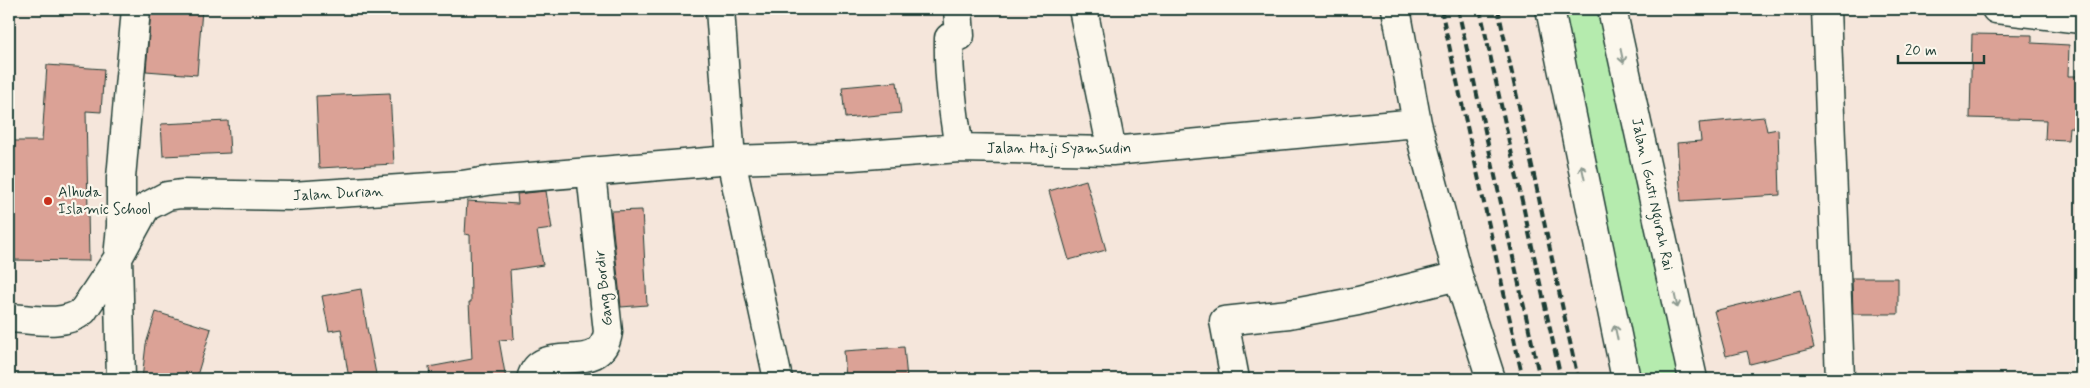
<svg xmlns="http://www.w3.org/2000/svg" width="2090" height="388" viewBox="0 0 2090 388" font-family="Mynerve,sans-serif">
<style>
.green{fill:#b5ebae;stroke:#6a9471}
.building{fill:#dba296;stroke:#1f3d34}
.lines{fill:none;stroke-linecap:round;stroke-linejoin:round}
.street-casing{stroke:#1f3d34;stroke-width:31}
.secondary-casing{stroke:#1f3d34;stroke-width:31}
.primary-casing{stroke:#1f3d34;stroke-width:31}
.street{stroke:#fbf7ec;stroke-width:28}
.secondary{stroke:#fbf7ec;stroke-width:28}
.primary{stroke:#fbf7ec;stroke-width:28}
.rail{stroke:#1f3d34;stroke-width:4;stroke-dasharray:8 4;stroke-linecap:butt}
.oneway{stroke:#8d9a90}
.poi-dot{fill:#c8321e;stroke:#fbf7ec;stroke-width:2}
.labels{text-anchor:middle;stroke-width:4.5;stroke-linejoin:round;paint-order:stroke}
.street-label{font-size:15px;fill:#1f3d34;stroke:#fbf7ec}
.poi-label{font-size:15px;fill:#1f3d34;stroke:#fbf7ec;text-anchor:start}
</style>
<rect width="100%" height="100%" fill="#f5e6db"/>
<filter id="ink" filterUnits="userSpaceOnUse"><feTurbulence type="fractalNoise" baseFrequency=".02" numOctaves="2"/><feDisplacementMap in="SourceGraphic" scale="10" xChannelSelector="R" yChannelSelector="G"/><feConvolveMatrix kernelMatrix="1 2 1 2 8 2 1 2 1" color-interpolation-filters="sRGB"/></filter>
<g filter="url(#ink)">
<path class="green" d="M 1550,9 L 1612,9 L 1693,379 L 1626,379 Z"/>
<path class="building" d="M 151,9 L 202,9 L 197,75 L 146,71 Z
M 1972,34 L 2032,35 L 2032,43 L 2069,45 L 2068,76 L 2081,76 L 2081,128 L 2069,127 L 2068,140 L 2045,139 L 2046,120 L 1970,118 Z
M 47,65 L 104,69 L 101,112 L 86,111 L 89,261 L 9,260 L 9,141 L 42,141 Z
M 897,82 L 901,113 L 845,118 L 842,87 Z
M 390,93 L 394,164 L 319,168 L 316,96 Z
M 1764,117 L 1767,131 L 1778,129 L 1780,195 L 1681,201 L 1677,143 L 1701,141 L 1699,123 Z
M 228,121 L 230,153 L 163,156 L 161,124 Z
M 1086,180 L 1106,250 L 1069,260 L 1049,191 Z
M 546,191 L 552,229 L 537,231 L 543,265 L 510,270 L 514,339 L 499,340 L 506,379 L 430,379 L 429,367 L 472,359 L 469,302 L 471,302 L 470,235 L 465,234 L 467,201 L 518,204 L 517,194 Z
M 642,210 L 647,305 L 621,307 L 611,211 Z
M 1852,278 L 1898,278 L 1898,314 L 1853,314 Z
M 361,289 L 367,328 L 377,379 L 349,379 L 341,329 L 329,331 L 322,296 Z
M 1800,290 L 1814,348 L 1750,364 L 1747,351 L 1726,356 L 1714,311 Z
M 156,312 L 211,329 L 196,379 L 142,379 L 146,344 Z
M 904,347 L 907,379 L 846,379 L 844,351 Z"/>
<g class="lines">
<g class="street-casing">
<path id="street" d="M 958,9 L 960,36 L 949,38 C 948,75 953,111 959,148
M 1083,9 L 1112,151
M 1396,9 L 1417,123 L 1458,276 L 1491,379
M 1826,9 L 1840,379
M 1996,9 L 2081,19
M 9,318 C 32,319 64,327 83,311 L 118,258 L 146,207 L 167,196 L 181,194 L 292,196 L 462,185 L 494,180 L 731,160 L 852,156 L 959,148 L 1112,151 L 1417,123
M 121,379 L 118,258 L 121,226 L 121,178 L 136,9
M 531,379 C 542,339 601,380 608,332 L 591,173
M 1235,379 L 1224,321 L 1289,314 L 1358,301 L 1458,276"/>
</g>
<g class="secondary-casing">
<path id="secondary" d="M 720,9 L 731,160 L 778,379"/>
</g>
<g class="primary-casing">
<path id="primary" d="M 1550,9 L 1626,379
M 1612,9 L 1693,379"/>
</g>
<use href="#street" class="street"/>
<use href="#secondary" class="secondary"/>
<use href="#primary" class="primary"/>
<path class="rail" d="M 1441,9 L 1523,379
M 1458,9 L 1540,379
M 1480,9 L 1561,379
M 1498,9 L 1578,379"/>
</g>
<defs><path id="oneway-shaft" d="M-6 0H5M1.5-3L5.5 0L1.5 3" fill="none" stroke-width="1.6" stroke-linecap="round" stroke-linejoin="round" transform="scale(1.25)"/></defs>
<g class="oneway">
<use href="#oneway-shaft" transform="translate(1622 56) rotate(78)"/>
<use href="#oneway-shaft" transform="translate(1583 172) rotate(-102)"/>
<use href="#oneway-shaft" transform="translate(1676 301) rotate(78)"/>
<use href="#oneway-shaft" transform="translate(1616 332) rotate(-102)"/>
</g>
</g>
<circle class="poi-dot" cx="48" cy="201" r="5"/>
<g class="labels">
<g class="street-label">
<text x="1059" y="153">Jalan Haji Syamsudin</text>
<text transform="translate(338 193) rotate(-3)" y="5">Jalan Durian</text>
<text transform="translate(1653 194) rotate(78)" y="5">Jalan I Gusti Ngurah Rai</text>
<text transform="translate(603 288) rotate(-96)" y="5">Gang Bordir</text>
</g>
<g class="poi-label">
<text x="58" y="197">Alhuda<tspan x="58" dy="17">Islamic School</tspan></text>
</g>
</g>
<rect width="2090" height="388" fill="none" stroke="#fbf7ec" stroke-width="30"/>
<rect x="15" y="15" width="2060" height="358" fill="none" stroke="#1f3d34" stroke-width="2" filter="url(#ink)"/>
<path d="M1898 55v8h86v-8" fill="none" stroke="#1f3d34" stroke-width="2.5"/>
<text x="1905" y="55" font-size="15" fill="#1f3d34" stroke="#fbf7ec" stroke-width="4" paint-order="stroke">20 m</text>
</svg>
